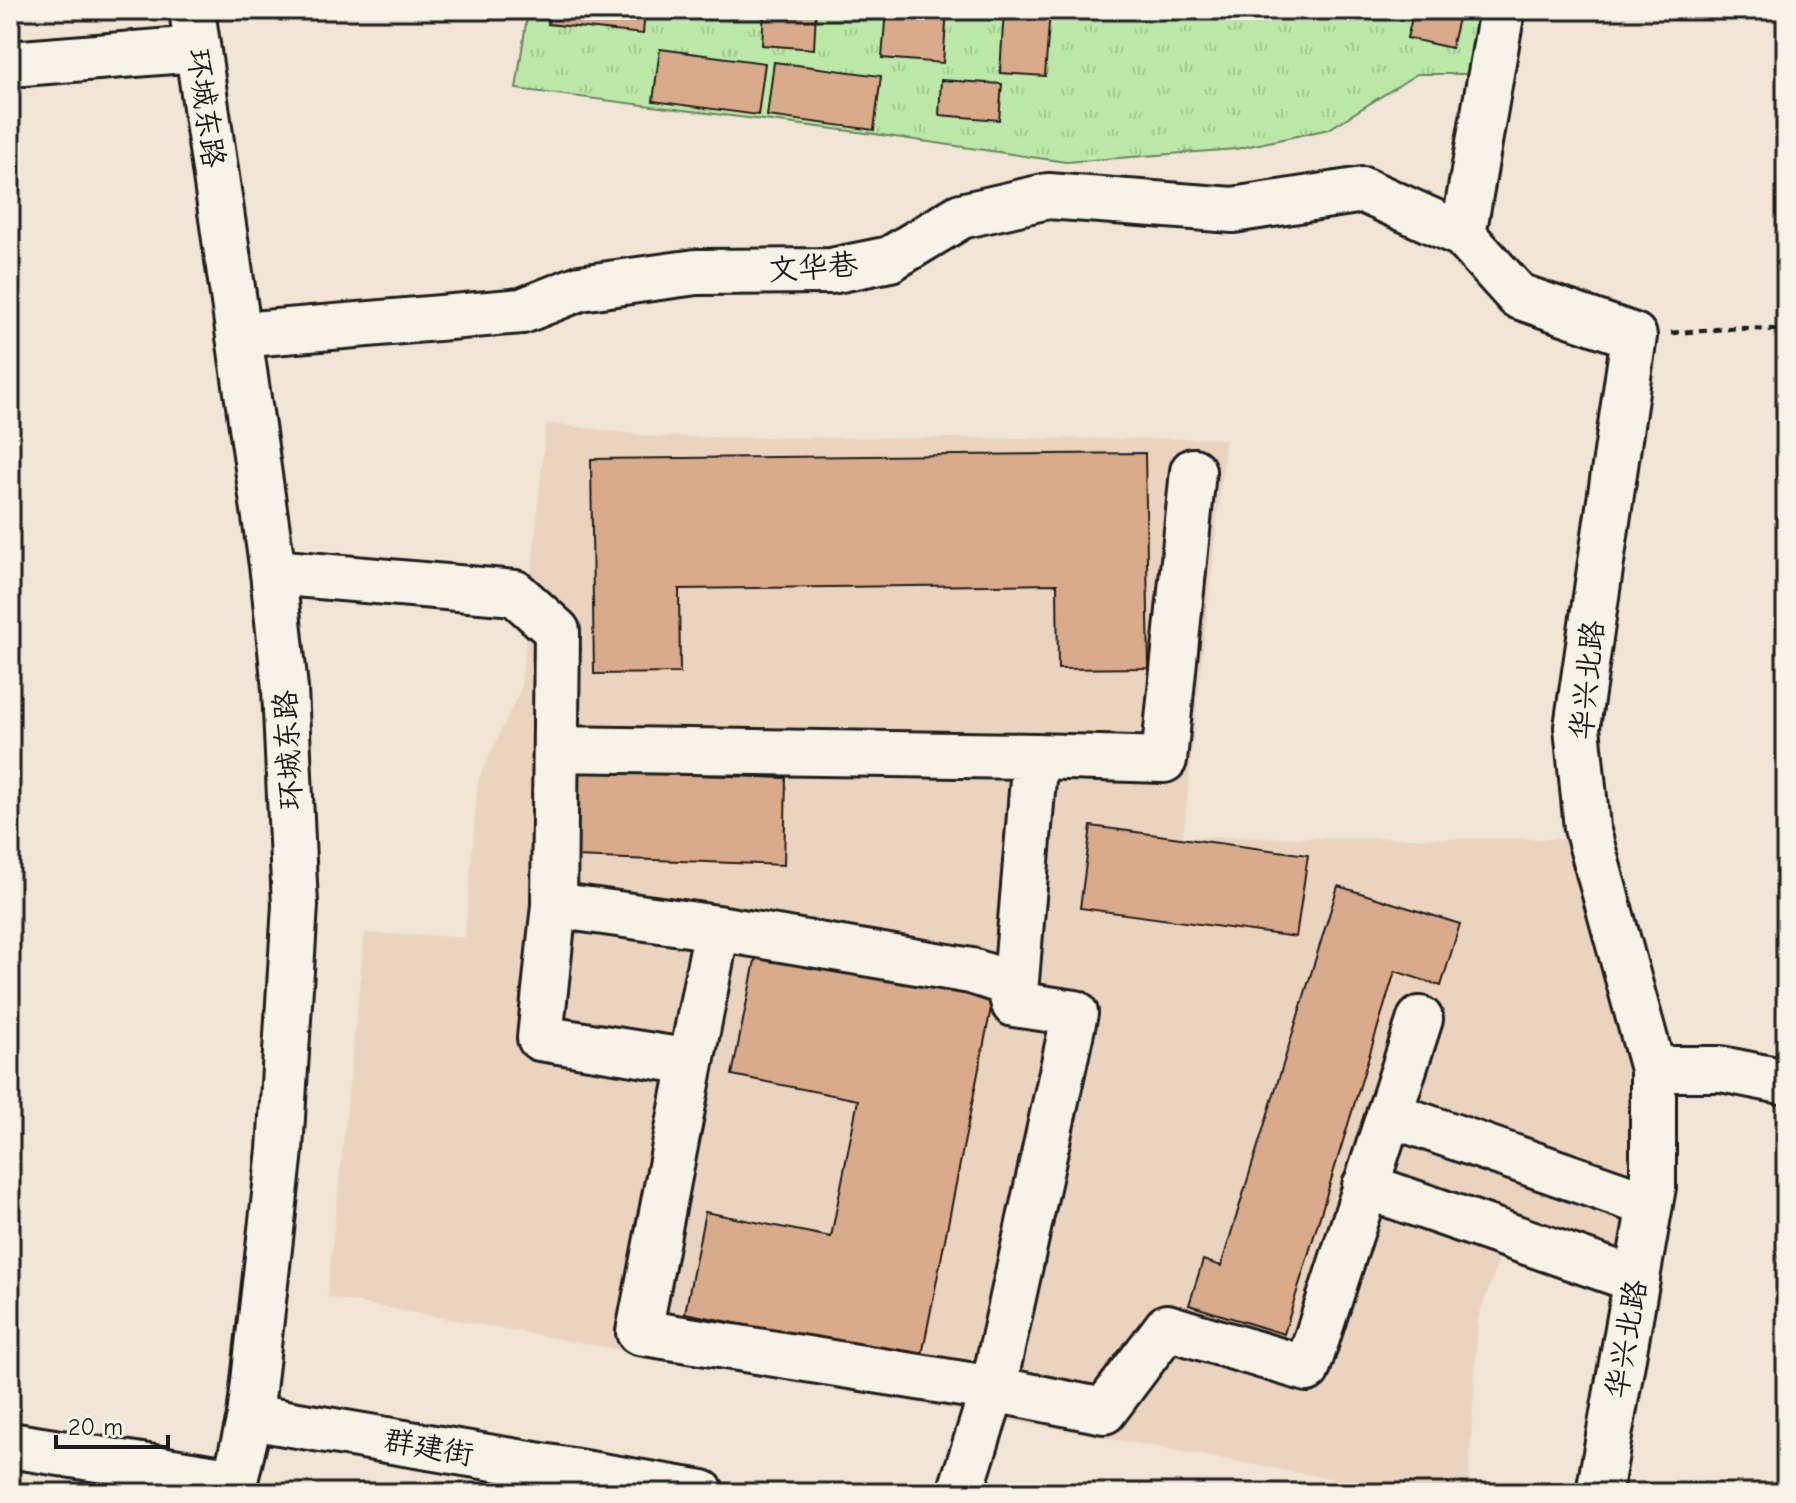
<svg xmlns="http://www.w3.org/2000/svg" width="1796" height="1503" viewBox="0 0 1796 1503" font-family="'Comic Neue','LXGW WenKai TC',sans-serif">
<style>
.built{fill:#ead4bf}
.grass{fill:url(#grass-tufts);stroke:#6c8262;stroke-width:2}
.building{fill:#daab8b;stroke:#1c1c1c;stroke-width:2}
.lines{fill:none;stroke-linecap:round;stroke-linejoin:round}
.minor-casing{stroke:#1c1c1c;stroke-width:50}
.major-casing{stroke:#1c1c1c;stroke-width:50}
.path{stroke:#1c1c1c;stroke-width:5;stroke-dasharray:8 6;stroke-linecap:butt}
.minor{stroke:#f7f3e8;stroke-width:44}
.major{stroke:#f7f3e8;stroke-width:44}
.labels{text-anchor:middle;stroke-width:7;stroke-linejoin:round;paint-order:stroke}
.street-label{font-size:30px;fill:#1c1c1c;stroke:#f7f3e8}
</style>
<defs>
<pattern id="grass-tufts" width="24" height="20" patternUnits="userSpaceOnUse" patternTransform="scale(2)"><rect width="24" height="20" fill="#bce9a7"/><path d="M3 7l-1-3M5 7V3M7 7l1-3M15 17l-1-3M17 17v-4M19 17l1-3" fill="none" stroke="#a1c78f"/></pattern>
</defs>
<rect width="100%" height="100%" fill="#f1e5d5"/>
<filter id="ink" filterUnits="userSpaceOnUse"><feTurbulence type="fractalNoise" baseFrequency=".0125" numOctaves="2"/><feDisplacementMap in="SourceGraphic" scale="16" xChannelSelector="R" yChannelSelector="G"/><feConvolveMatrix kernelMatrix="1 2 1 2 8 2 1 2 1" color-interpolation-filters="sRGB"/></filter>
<g filter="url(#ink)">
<path class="built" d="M 546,423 L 657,437 L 1226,439 L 1183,837 L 1568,839 L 1634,1049 L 1640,1187 L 1613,1272 L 1505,1243 L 1478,1318 L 1468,1493 L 1411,1493 L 327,1297 L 365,933 L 465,937 L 478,780 L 521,688 Z"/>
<path class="grass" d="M 528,10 L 1484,10 L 1477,74 L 1417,74 L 1329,129 L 1236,149 L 1066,162 L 874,134 L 516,89 Z"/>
<path class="building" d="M 550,10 L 645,10 L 643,34 L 548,24 Z
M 764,10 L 816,10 L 814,49 L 762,45 Z
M 886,10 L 947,10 L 943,63 L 882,58 Z
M 1004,10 L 1050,10 L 1045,76 L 1000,73 Z
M 1414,10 L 1460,10 L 1451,48 L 1407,38 Z
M 660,49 L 765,63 L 758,115 L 653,101 Z
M 774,62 L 881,76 L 874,130 L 767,116 Z
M 941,80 L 1002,84 L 999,120 L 939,115 Z
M 1145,453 L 1149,668 L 1058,669 L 1057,584 L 679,589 L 680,673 L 594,674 L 591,459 Z
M 578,771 L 786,778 L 784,865 L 575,857 Z
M 1091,826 L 1308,855 L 1296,937 L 1080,908 Z
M 1338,886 L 1460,924 L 1441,986 L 1395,971 L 1284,1334 L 1189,1305 L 1203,1260 L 1221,1266 Z
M 759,941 L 995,988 L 921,1360 L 685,1313 L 705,1212 L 831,1237 L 858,1100 L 732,1075 Z"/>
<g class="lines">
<g class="minor-casing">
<path id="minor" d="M 1502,10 L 1463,235 L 1518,296 L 1634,336 L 1577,727 L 1587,828 L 1653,1069 L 1653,1187 L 1599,1493
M 10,64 L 197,49
M 239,335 L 522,311 L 580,288 L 696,272 L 831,271 L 890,259 L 961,216 L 1048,196 L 1233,210 L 1363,190 L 1463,235
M 273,572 L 515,593 L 557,631 L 554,905 L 717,928 L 639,1332 L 993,1389 L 1104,1411 L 1167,1327 L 1307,1369 L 1420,1019
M 556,749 L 1035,756 L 1014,1004 L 1075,1013 L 993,1389 L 960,1493
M 1035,756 L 1164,760 L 1193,471
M 554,905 L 540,1038 L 691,1062
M 717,928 L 971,971 L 1008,983 L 1014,1004
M 1653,1069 L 1721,1069 L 1786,1082
M 1389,1114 L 1650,1205
M 1365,1186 L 1637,1280
M 250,1417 L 702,1493
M 10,1445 L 235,1481"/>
</g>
<g class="major-casing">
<path id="major" d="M 192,10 L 273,572 L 285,689 L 295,905 L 280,1150 L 250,1417 L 232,1493"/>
</g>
<path class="path" d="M 1671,333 L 1735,328 L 1786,330"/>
<use href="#minor" class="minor"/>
<use href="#major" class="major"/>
</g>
</g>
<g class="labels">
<g class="street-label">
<text transform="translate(206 108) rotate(82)" y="10">环城东路</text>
<text transform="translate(813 267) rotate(-4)" y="10">文华巷</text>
<text transform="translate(1587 680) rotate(-84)" y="10">华兴北路</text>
<text transform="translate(288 750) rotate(-93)" y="10">环城东路</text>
<text transform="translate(1626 1339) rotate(-80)" y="10">华兴北路</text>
<text transform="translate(429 1447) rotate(10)" y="10">群建街</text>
</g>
</g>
<rect width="1796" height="1503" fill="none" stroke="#f7f3e8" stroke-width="40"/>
<rect x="20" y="20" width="1756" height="1463" fill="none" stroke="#1c1c1c" stroke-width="3" filter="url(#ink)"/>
<path d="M56 1435v12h112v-12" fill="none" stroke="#1c1c1c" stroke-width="4"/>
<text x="68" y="1435" font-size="24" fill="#1c1c1c" stroke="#f7f3e8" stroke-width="6" paint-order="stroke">20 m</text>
</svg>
